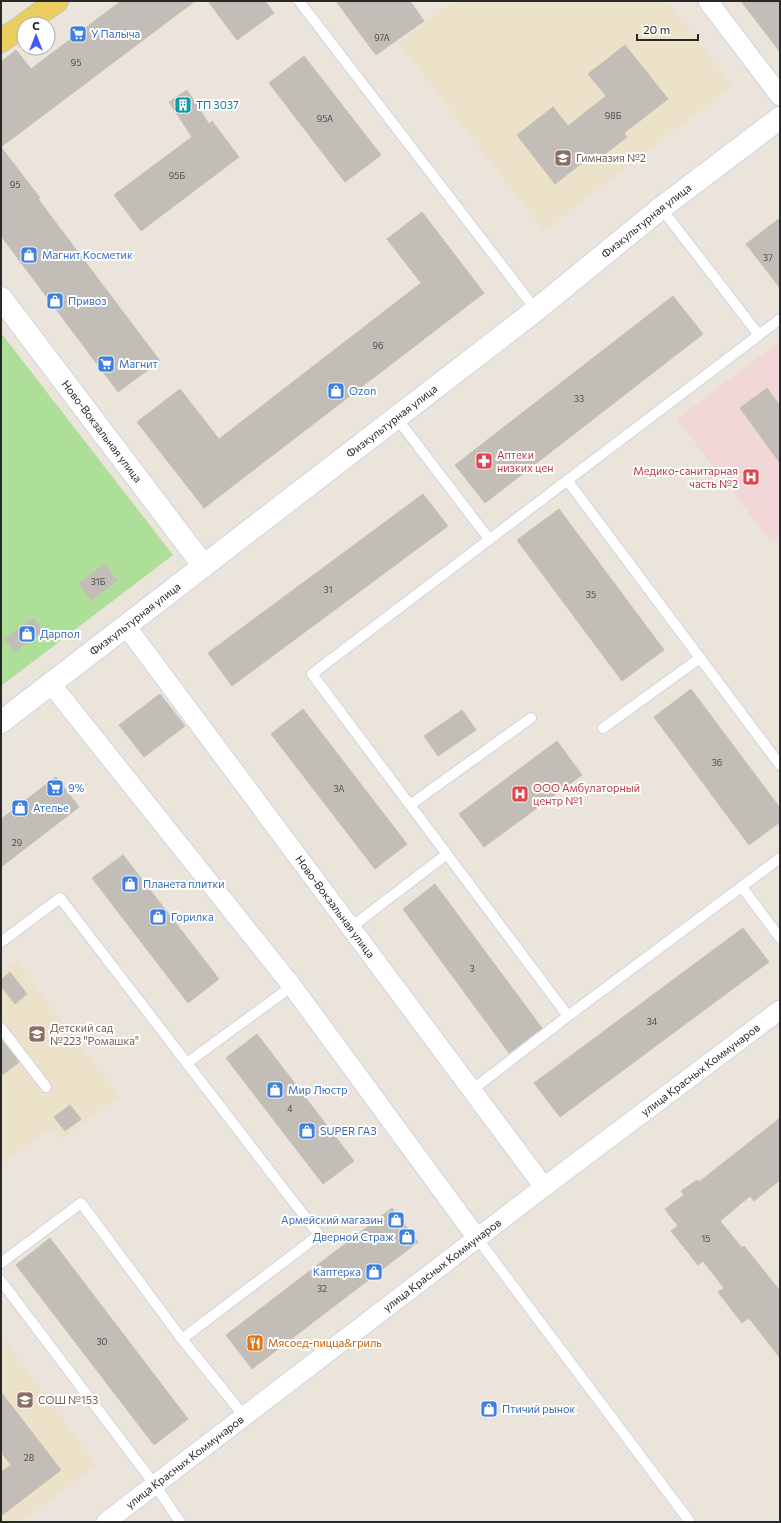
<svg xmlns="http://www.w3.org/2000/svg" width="781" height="1523" viewBox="0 0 781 1523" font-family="Commissioner,sans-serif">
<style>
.education{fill:#ece1c9}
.medical{fill:#f1d7d7}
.green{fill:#aedf98}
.building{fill:#c2bdb7;stroke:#c5c0b4}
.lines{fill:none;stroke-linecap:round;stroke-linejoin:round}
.lane-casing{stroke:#cfd2e1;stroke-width:12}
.street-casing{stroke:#cfd2e1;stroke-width:21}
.secondary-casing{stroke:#cfd2e1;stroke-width:24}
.primary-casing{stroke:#c3c3c3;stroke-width:24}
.lane{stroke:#fff;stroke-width:10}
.street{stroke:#fff;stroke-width:19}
.secondary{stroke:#fff;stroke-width:22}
.primary{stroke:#ebce5e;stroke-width:22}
.labels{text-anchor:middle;stroke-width:4;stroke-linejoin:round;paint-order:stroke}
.number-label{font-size:9px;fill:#4e4d4c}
.shop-label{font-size:11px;fill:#366cbe;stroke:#fff;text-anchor:start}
.culture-label{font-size:11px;fill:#0d838f;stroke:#fff;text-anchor:start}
.education-label{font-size:11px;fill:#785e54;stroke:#fff;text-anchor:start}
.street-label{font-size:11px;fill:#282828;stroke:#fff}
.health-label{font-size:11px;fill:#be3a42;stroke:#fff;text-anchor:start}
.food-label{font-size:11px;fill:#c56008;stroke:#fff;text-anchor:start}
</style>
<rect width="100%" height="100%" fill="#eae4da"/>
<path class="education" d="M 454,1 L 667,1 L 732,86 L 544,231 L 399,43 Z
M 16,961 L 119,1096 L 61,1140 L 51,1128 L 1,1165 L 1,973 Z
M 1,1336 L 97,1465 L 20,1522 L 1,1522 Z"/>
<path class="medical" d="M 780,341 L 780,536 L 771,542 L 677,419 Z"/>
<path class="green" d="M 1,333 L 173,555 L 1,686 Z"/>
<path class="building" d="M 121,1 L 195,1 L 1,147 L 1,62 L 16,50 L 31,69 Z
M 208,1 L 265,1 L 274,13 L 237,40 Z
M 336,1 L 410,1 L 424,21 L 376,55 Z
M 741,1 L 780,1 L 780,52 Z
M 625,45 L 668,99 L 624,133 L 627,137 L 601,157 L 596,152 L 555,184 L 517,135 L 553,107 L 568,126 L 606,96 L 588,74 Z
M 304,56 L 381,155 L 345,182 L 269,83 Z
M 187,90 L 209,124 L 212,121 L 239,157 L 141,231 L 114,195 L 192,137 L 169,102 Z
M 1,147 L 40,198 L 38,199 L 160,361 L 118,392 L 1,236 Z
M 422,212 L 484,293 L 204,508 L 137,422 L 180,389 L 219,439 L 421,283 L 387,239 Z
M 780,218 L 780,288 L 746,244 Z
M 673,296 L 703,334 L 485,503 L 455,465 Z
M 767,388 L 780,406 L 780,463 L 740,408 Z
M 423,494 L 448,526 L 232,686 L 208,653 Z
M 559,509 L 664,650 L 622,681 L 517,540 Z
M 105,564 L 117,581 L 91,600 L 79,583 Z
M 34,618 L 43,631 L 14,652 L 5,639 Z
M 691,689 L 780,808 L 780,822 L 749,845 L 654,717 Z
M 160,694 L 185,726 L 144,757 L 119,725 Z
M 303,709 L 407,844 L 375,869 L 271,734 Z
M 462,710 L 476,730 L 438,756 L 424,736 Z
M 557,741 L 582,775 L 484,847 L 459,814 Z
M 56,777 L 79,807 L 1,867 L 1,819 Z
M 123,855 L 219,979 L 188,1003 L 92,878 Z
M 435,884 L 542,1028 L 509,1053 L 403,909 Z
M 743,928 L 769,962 L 560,1117 L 534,1083 Z
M 10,972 L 27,994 L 15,1004 L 1,986 L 1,980 Z
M 257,1034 L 354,1161 L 323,1184 L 226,1058 Z
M 1,1039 L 19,1062 L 1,1076 Z
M 70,1105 L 81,1119 L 65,1131 L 54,1117 Z
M 780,1118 L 780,1180 L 754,1201 L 750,1196 L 720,1221 L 742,1248 L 744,1246 L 780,1291 L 780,1358 L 749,1318 L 742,1323 L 718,1292 L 724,1288 L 703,1261 L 698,1265 L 671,1231 L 678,1226 L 665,1209 L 684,1195 L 681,1191 L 697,1180 L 699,1182 Z
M 392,1208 L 418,1242 L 252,1369 L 226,1335 Z
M 50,1238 L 188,1419 L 154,1445 L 16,1265 Z
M 1,1392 L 61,1470 L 1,1516 L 1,1472 L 11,1465 L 1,1452 Z"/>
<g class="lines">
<g class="lane-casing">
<path id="lane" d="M 299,1 L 536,310
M 661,208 L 759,335
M 780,319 L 312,674 L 568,1016 L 780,858
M 396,417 L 489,539
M 567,480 L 780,765
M 603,728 L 700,658
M 410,805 L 531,718
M 742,887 L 780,938
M 350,928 L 447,854
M 1,942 L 60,898 L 319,1235 L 182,1339 L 244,1416
M 1,1028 L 46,1087
M 187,1063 L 292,986
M 472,1090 L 568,1016
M 477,1238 L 690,1522
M 1,1263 L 81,1203 L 182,1339
M 1,1281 L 155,1485 L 180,1522"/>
</g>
<g class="street-casing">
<g id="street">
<path d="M 708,1 L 780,96"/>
<path id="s1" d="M 126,626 L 544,1187"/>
<path d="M 51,684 L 292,986 L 477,1238"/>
<path id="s2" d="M 106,1522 L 544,1187 L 780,1010"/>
</g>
</g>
<g class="secondary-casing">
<g id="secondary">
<path id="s3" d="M 1,298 L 203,565"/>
<path id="s4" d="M 1,722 L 536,310 L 661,208 L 780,118"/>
</g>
</g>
<g class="primary-casing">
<path id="primary" d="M 25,24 L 57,1
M 1,41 L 24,25"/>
</g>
<use href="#lane" class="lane"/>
<use href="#street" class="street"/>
<use href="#secondary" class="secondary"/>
<use href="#primary" class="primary"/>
</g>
<defs>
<g id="supermarket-square" transform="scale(0.9)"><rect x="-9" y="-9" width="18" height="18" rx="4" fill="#3f7fe0" stroke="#fff"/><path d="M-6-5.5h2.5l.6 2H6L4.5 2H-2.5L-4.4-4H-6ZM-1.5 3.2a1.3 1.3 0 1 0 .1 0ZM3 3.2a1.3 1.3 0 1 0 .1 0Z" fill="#fff"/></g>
<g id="building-square" transform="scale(0.9)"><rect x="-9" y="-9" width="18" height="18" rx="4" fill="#0f9aa8" stroke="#fff"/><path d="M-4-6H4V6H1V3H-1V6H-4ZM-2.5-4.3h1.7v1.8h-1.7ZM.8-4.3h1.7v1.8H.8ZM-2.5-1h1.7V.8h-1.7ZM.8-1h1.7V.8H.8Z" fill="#fff"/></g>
<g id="school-square" transform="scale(0.9)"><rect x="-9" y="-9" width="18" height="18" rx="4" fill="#8d6e63" stroke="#fff"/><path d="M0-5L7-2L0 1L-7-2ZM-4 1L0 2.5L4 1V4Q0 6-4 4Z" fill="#fff"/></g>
<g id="shop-square" transform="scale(0.9)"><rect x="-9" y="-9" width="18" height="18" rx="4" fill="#3f7fe0" stroke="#fff"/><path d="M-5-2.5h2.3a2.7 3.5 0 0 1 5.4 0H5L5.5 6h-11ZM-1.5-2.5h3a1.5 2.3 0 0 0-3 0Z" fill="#fff"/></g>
<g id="pharmacy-square" transform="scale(0.9)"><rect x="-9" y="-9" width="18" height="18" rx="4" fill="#e0444e" stroke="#fff"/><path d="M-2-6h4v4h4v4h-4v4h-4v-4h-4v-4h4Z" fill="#fff"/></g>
<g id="hospital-square" transform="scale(0.9)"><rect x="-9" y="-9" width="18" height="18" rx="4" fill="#e0444e" stroke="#fff"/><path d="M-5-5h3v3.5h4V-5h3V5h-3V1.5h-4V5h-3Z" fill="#fff"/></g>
<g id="restaurant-square" transform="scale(0.9)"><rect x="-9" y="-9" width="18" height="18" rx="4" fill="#e8710a" stroke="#fff"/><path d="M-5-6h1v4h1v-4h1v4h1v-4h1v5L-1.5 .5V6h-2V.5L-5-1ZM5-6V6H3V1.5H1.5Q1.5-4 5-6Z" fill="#fff"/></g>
</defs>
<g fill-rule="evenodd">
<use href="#supermarket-square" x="78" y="34"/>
<use href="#building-square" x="183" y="105"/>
<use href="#school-square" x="563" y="158"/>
<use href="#shop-square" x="29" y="255"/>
<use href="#shop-square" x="55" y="301"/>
<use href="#supermarket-square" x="106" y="364"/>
<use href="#shop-square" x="336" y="391"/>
<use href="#pharmacy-square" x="484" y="461"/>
<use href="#hospital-square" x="751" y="477"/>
<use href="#shop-square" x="27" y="634"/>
<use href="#supermarket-square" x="55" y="788"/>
<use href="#hospital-square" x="520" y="794"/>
<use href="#shop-square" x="20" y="808"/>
<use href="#shop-square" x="130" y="884"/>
<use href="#shop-square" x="158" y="917"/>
<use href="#school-square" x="37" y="1034"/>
<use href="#shop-square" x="275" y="1090"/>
<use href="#shop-square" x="307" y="1131"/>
<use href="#shop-square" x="396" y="1220"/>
<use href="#shop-square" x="407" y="1237"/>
<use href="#shop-square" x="374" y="1272"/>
<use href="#restaurant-square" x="255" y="1343"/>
<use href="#school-square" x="25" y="1400"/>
<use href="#shop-square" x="489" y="1409"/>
</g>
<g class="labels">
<g class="number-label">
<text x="382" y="41">97А</text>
<text x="76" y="66">95</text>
<text x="613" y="119">98Б</text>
<text x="325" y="122">95А</text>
<text x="177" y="179">95Б</text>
<text x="15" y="188">95</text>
<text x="768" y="261">37</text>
<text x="378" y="349">96</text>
<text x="579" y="402">33</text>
<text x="98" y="585">31Б</text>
<text x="328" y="593">31</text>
<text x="591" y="598">35</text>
<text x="717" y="766">36</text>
<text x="339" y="792">3А</text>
<text x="17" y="846">29</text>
<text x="472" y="972">3</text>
<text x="652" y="1025">34</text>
<text x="290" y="1112">4</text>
<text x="706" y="1242">15</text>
<text x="322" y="1292">32</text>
<text x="102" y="1345">30</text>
<text x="29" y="1461">28</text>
</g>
<g class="shop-label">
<text x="91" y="38">У Палыча</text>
<text x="42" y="259">Магнит Косметик</text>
<text x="68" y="305">Привоз</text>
<text x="119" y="368">Магнит</text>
<text x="349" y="395">Ozon</text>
<text x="40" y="638">Дарпол</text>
<text x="68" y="792">9%</text>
<text x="33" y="812">Ателье</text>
<text x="143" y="888">Планета плитки</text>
<text x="171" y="921">Горилка</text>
<text x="288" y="1094">Мир Люстр</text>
<text x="320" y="1135">SUPER ГАЗ</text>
<text x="383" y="1224" text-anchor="end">Армейский магазин</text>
<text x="394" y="1241" text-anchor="end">Дверной Страж</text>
<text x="361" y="1276" text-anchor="end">Каптерка</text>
<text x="502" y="1413">Птичий рынок</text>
</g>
<g class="culture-label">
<text x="196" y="109">ТП 3037</text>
</g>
<g class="education-label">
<text x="576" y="162">Гимназия №2</text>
<text x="50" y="1032">Детский сад<tspan x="50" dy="13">№223 "Ромашка"</tspan></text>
<text x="38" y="1404">СОШ №153</text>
</g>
<g class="street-label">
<text dy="4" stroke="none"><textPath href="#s4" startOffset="817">Физкультурная улица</textPath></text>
<text dy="4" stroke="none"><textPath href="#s4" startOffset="493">Физкультурная улица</textPath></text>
<text dy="4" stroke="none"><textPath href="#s3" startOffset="167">Ново-Вокзальная улица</textPath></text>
<text dy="4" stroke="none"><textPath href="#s4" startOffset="169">Физкультурная улица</textPath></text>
<text dy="4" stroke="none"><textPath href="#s1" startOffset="350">Ново-Вокзальная улица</textPath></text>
<text dy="4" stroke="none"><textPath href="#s2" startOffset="747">улица Красных Коммунаров</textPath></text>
<text dy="4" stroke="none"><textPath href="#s2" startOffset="423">улица Красных Коммунаров</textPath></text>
<text dy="4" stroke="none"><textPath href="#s2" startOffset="99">улица Красных Коммунаров</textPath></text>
</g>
<g class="health-label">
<text x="497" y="459">Аптеки<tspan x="497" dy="13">низких цен</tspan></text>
<text x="738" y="475" text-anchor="end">Медико-санитарная<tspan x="738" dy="13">часть №2</tspan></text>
<text x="533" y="792">ООО Амбулаторный<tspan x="533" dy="13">центр №1</tspan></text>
</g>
<g class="food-label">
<text x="268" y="1347">Мясоед-пицца&amp;гриль</text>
</g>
</g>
<rect width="781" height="1523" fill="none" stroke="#282828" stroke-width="4"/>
<g transform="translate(36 36)"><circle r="19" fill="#ffffff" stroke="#a9a9a9"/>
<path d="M0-3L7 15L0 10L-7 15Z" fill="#3e5af3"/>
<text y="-6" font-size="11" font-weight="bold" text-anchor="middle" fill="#282828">С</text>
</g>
<path d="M637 34v6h61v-6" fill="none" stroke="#282828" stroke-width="2"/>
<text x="643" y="34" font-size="12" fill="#282828" stroke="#ffffff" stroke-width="3" paint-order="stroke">20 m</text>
</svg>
